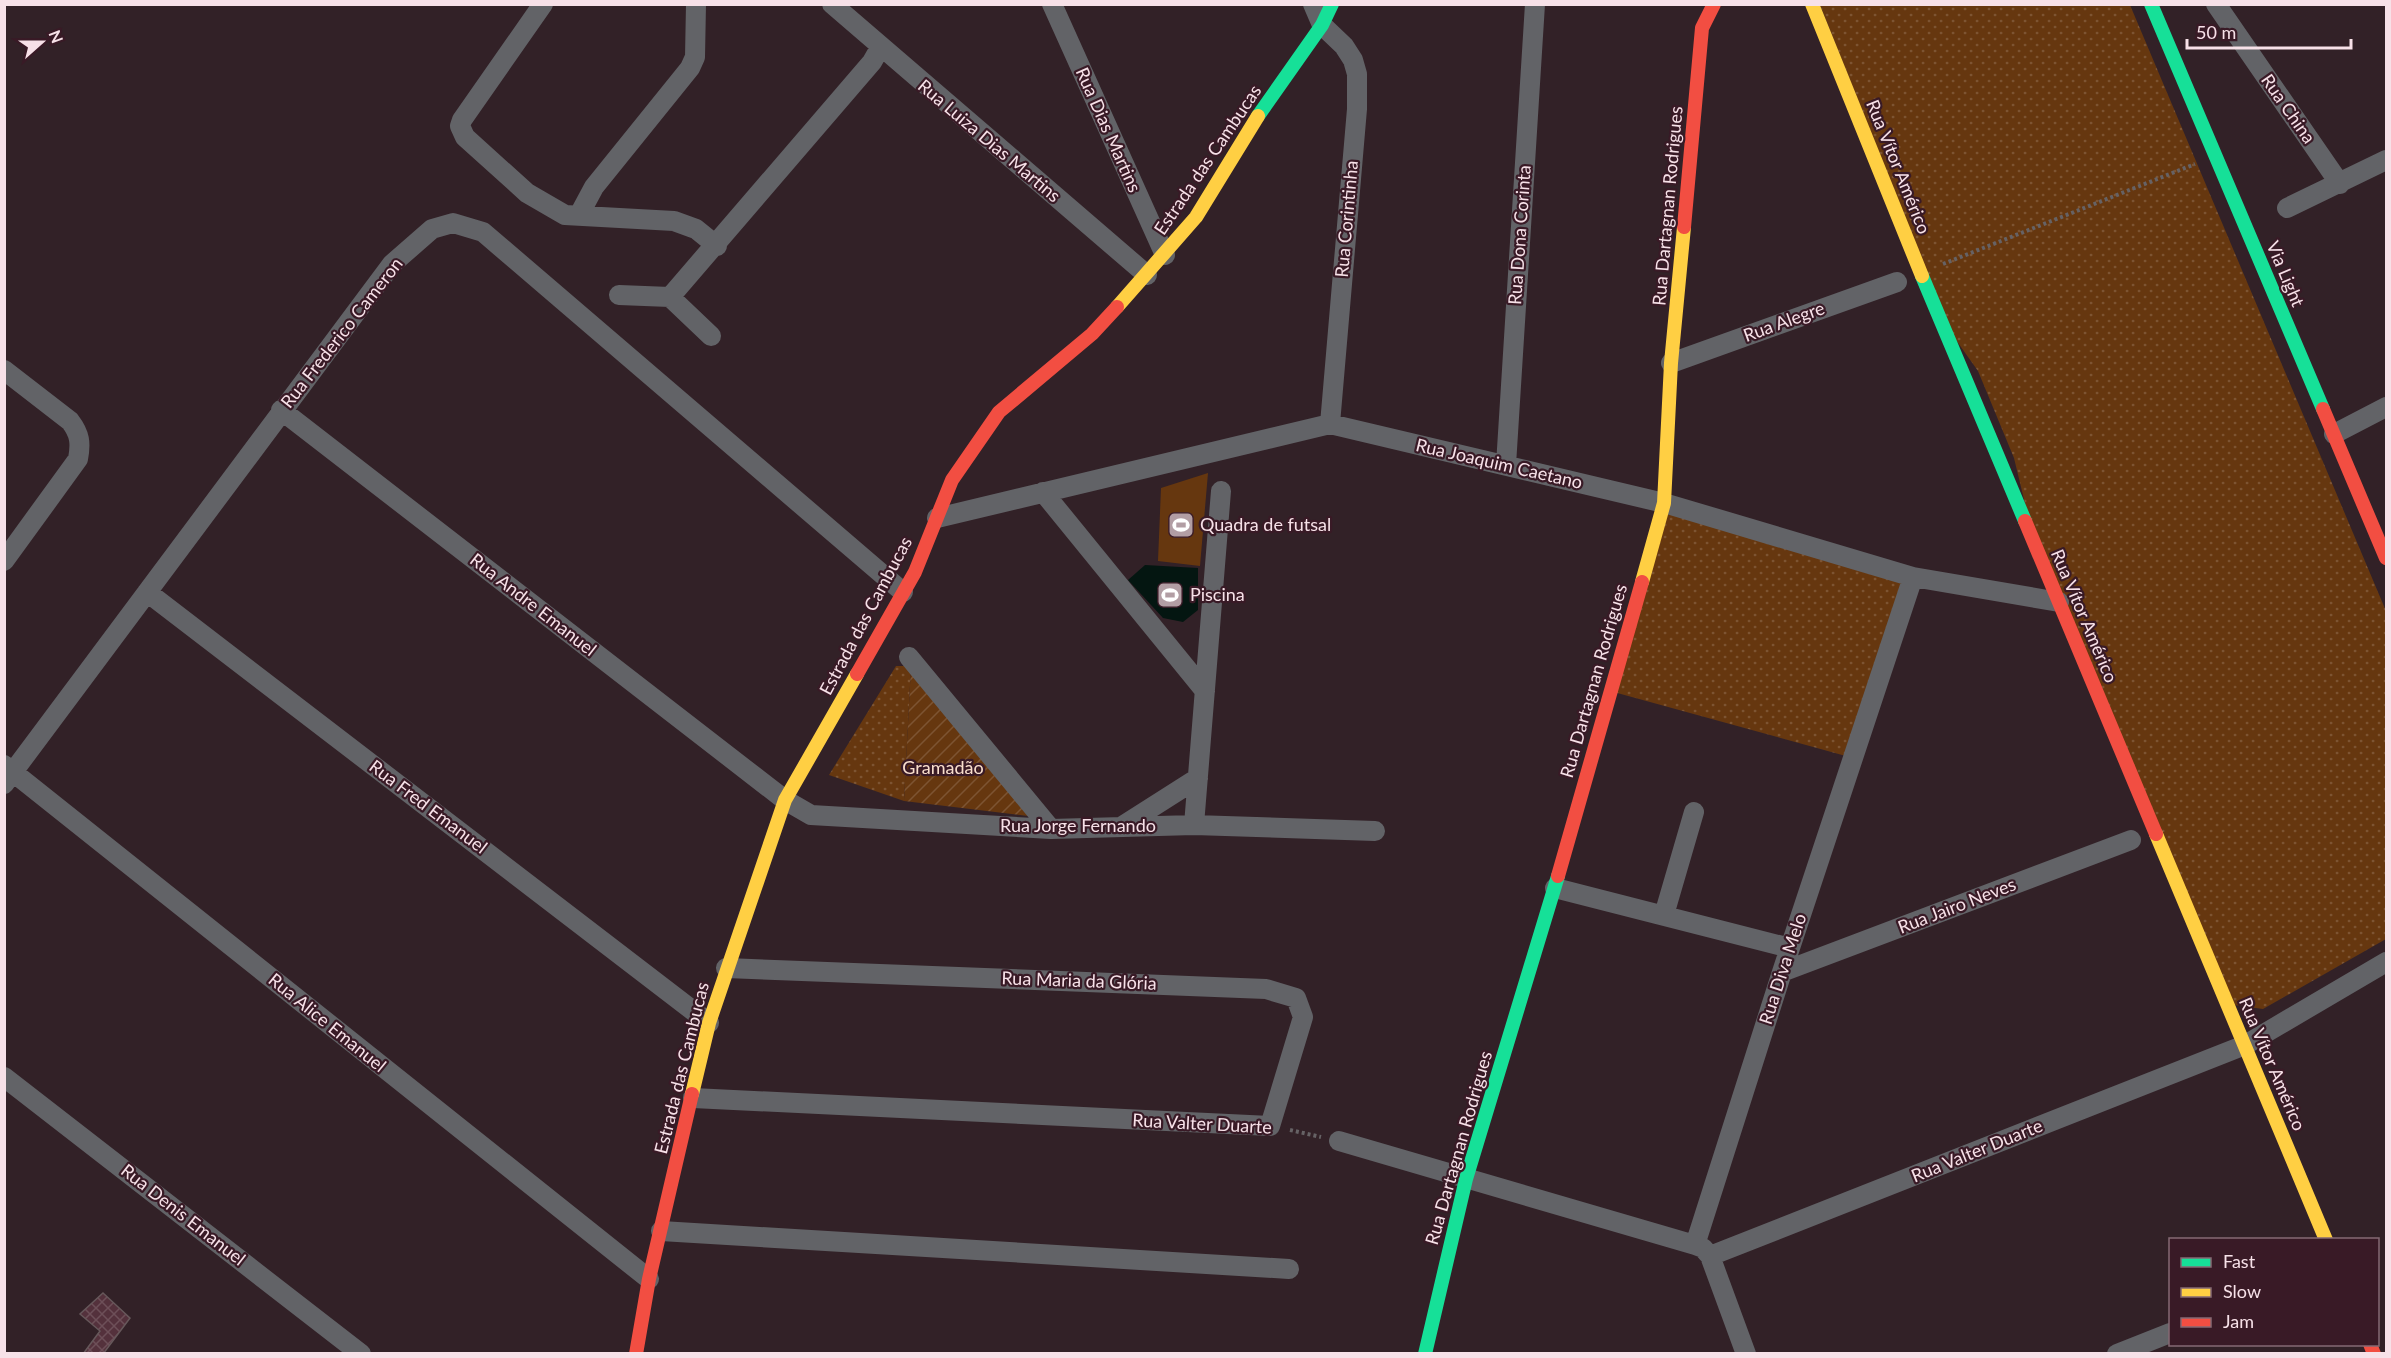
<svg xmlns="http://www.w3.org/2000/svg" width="2391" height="1358" viewBox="0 0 2391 1358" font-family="Lato,sans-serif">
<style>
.grass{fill:url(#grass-dots)}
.garden{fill:url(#garden-furrows)}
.pitch{fill:#66370f}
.water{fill:#041611}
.building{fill:url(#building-cross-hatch);stroke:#66575a;stroke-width:1.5}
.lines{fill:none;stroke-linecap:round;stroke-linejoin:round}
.path{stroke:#666265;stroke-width:4;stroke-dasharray:3 3;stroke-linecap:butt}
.street{stroke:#626367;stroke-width:20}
.fast{stroke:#16e098;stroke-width:14}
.slow{stroke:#ffcf43;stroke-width:14}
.jam{stroke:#f24e42;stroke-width:14}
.labels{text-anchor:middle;stroke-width:4.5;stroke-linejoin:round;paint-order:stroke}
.street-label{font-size:18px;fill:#f7e1e8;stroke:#391a26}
.poi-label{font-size:18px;fill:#f7e1e8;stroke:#391a26;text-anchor:start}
.park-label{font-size:18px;fill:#f9decc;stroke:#391a26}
</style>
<defs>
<pattern id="grass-dots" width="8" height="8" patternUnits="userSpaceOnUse" patternTransform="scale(1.5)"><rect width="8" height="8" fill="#66370f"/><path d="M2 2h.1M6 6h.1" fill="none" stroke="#7d5432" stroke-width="1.8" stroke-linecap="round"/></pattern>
<pattern id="garden-furrows" width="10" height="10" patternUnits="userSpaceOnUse" patternTransform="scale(1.5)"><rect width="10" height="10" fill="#66370f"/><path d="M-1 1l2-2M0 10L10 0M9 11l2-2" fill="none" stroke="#7d5432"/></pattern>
<pattern id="building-cross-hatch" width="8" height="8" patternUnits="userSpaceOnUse" patternTransform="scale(1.5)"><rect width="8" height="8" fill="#54313c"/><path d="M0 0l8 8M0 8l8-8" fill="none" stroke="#6d4f58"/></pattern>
</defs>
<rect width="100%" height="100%" fill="#322127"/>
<path class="grass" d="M 1820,5 L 2130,5 L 2386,611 L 2386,939 L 2263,1009 L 2234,1005 L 2029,520 L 2014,458 L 1978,371 L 1951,333 Z
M 1664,503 L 1913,577 L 1853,758 L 1610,691 Z
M 896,666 L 911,666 L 904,801 L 829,775 Z"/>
<path class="garden" d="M 911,666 L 1028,816 L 904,801 Z"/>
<path class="pitch" d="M 1208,473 L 1200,566 L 1158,561 L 1161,488 Z"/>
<path class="water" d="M 1145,565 L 1198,568 L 1198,610 L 1183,622 L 1163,618 L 1128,580 Z"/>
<path class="building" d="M 103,1293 L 130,1318 L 103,1354 L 83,1354 L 100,1331 L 80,1314 Z"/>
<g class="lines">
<path class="path" d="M 1943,264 L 2195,164
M 1290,1130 L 1321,1137"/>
<path class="street" d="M 543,4 L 462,120 L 460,126 L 465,137 L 527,193 L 565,215 L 674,221 L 696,229 L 717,246
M 832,4 L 1147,275
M 1052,4 L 1165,255
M 1313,4 L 1322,25 L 1344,46 L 1353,60 L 1357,74 L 1357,109 L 1330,424
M 2216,4 L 2340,184
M 2287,208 L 2386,160
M 579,215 L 594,187 L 690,68 L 695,57 L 696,4
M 619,295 L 670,297 L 711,336
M 670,297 L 872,62 L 880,48
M 1671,363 L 1897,282
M 4,370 L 70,421 C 80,434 81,443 78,459 L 4,561
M 281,410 L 785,800 L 811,815 L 1051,829 L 1194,825 L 1375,831
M 2334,434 L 2386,407
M 1506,465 L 1535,4
M 1043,492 L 1205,691
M 937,518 L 1330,424 L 1664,503 L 1913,577 L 2059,602
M 147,592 L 709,1023
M 909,657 L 1051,829
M 4,765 L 649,1279
M 4,784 L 392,264 L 432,229 L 453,223 L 483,232 L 903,592
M 1194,825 L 1221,491
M 1121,827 L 1198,778
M 1555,888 L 1790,948
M 1664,915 L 1694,812
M 1782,972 L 2131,840
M 4,1077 L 361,1354
M 693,1098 L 1270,1126 L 1303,1017 L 1296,998 L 1266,989 L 726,968
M 1339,1141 L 1695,1245
M 661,1231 L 1289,1269
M 1710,1256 L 2245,1045 L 2386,962
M 1746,1354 L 1710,1256 L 1703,1248 L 1695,1245 L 1782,972 L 1913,577
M 2117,1354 L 2170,1333"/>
<path class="fast" d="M 2151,4 L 2323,409
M 1258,116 L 1322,25 L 1332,4
M 1922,276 L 2025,521
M 1425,1354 L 1466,1179 L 1558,876"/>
<path class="slow" d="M 1812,4 L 1922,276
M 1117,307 L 1196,217 L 1258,116
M 1642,582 L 1664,503 L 1671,363 L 1684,227
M 2156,834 L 2326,1240
M 692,1094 L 709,1023 L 785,800 L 857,674"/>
<path class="jam" d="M 1684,227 L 1702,28 L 1714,4
M 2323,409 L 2386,558
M 2025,521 L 2156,834
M 857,674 L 915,572 L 952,480 L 999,412 L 1092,334 L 1117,307
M 1558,876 L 1642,582
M 2370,1344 L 2374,1354
M 636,1354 L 649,1279 L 692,1094"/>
</g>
<defs>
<g id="stadium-square" transform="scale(1.35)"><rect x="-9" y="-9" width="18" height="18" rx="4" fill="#b29ea4" stroke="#391a26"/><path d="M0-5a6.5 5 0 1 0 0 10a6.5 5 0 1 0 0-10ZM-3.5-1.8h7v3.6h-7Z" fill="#fff"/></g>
</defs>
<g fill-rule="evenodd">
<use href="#stadium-square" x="1181" y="525"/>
<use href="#stadium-square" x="1170" y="595"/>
</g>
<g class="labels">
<g class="street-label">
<text transform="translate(2288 109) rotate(55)" y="6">Rua China</text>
<text transform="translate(1108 130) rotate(66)" y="6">Rua Dias Martins</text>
<text transform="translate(989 141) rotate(40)" y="6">Rua Luiza Dias Martins</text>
<text transform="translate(1208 160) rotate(-56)" y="6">Estrada das Cambucas</text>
<text transform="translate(1898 167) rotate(68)" y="6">Rua Vítor Américo</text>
<text transform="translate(1668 206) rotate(-85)" y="6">Rua Dartagnan Rodrigues</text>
<text transform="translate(1347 219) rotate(-85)" y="6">Rua Corintinha</text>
<text transform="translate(1520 235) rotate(-86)" y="6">Rua Dona Corinta</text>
<text transform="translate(2285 274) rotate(67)" y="6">Via Light</text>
<text transform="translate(1784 322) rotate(-20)" y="6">Rua Alegre</text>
<text transform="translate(342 333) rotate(-52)" y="6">Rua Frederico Cameron</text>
<text transform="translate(1499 464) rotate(13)" y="6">Rua Joaquim Caetano</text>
<text transform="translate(533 605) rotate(38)" y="6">Rua Andre Emanuel</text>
<text transform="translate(866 616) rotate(-62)" y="6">Estrada das Cambucas</text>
<text transform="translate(2084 616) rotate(67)" y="6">Rua Vítor Américo</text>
<text transform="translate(1594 681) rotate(-74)" y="6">Rua Dartagnan Rodrigues</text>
<text transform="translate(428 807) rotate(37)" y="6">Rua Fred Emanuel</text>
<text x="1078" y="832">Rua Jorge Fernando</text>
<text transform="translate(1957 906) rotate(-21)" y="6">Rua Jairo Neves</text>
<text transform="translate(1783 969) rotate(-72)" y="6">Rua Diva Melo</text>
<text transform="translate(1079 981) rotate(2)" y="6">Rua Maria da Glória</text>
<text transform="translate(327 1023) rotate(39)" y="6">Rua Alice Emanuel</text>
<text transform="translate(2272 1064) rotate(67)" y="6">Rua Vítor Américo</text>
<text transform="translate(682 1068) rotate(-76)" y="6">Estrada das Cambucas</text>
<text transform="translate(1202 1124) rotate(3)" y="6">Rua Valter Duarte</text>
<text transform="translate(1459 1148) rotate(-74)" y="6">Rua Dartagnan Rodrigues</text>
<text transform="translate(1977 1151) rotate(-22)" y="6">Rua Valter Duarte</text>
<text transform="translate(183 1215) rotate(38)" y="6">Rua Denis Emanuel</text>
</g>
<g class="poi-label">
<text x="1200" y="531">Quadra de futsal</text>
<text x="1190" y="601">Piscina</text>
</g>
<g class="park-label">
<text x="943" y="774">Gramadão</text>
</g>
</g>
<rect width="2391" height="1358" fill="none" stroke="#f7e1e8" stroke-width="12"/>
<rect x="2169" y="1238" width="210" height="108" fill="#391a26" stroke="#856a74" stroke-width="1.5"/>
<rect x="2181" y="1258" width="30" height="9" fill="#16e098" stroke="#856a74" stroke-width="1.5"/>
<text x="2223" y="1268" font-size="18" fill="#f7e1e8">Fast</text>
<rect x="2181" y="1288" width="30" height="9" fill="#ffcf43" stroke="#856a74" stroke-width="1.5"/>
<text x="2223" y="1298" font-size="18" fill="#f7e1e8">Slow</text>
<rect x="2181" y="1318" width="30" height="9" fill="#f24e42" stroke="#856a74" stroke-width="1.5"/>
<text x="2223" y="1328" font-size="18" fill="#f7e1e8">Jam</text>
<g transform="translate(42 42) rotate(69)" stroke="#391a26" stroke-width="4.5" paint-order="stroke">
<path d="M0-4.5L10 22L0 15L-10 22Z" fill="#f7e1e8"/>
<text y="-9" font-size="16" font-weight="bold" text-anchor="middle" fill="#f7e1e8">N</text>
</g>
<path d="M2187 39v9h164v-9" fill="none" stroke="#f7e1e8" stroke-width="3"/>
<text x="2196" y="39" font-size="18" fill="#f7e1e8" stroke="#391a26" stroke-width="4.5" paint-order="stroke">50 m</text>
</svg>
